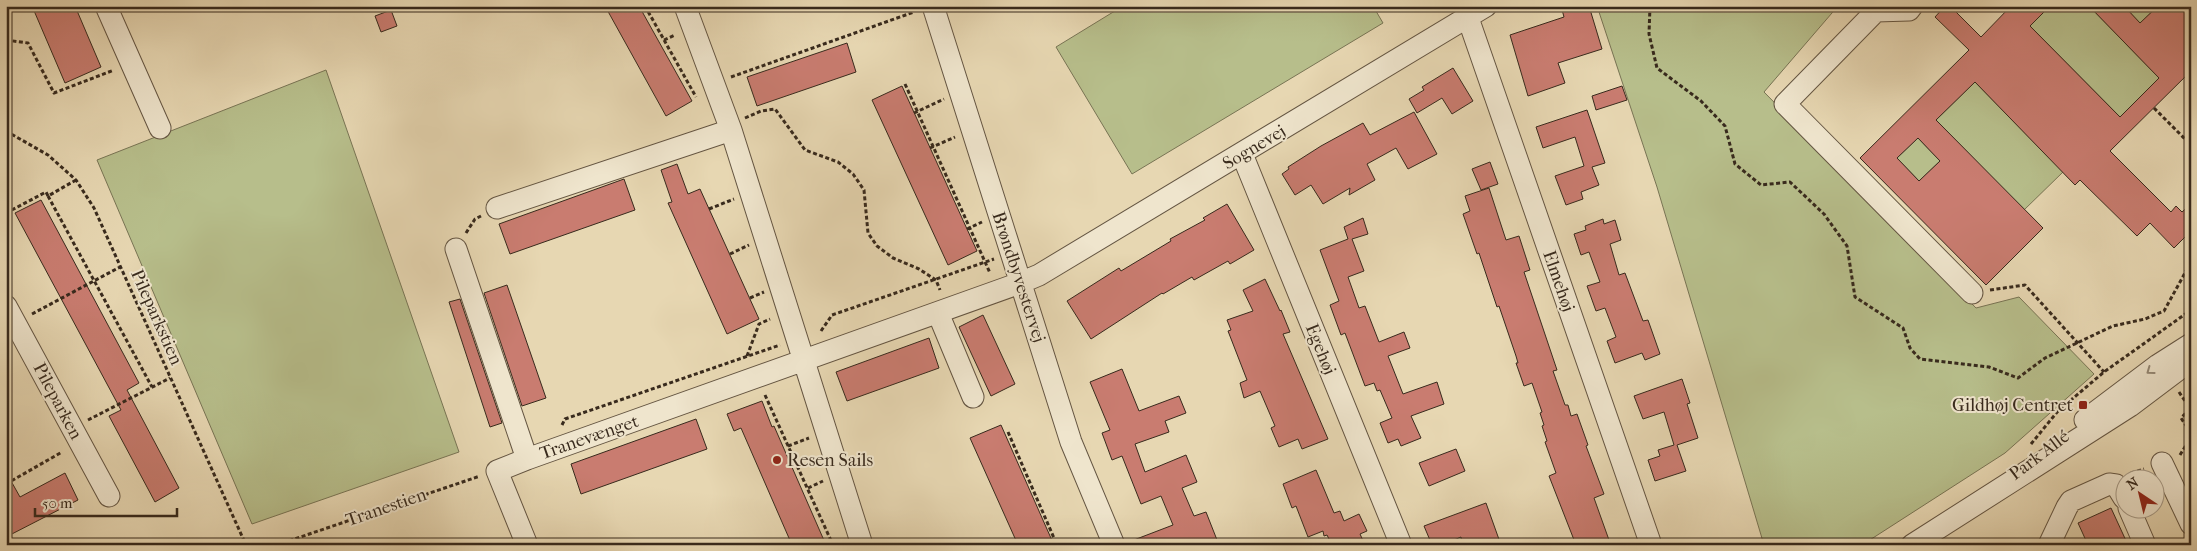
<svg xmlns="http://www.w3.org/2000/svg" width="2197" height="551" viewBox="0 0 2197 551" font-family="'IM FELL French Canon',serif">
<style>
.green{fill:#b7be8b;stroke:#787454}
.building{fill:#c97c70;stroke:#382a1d;fill-rule:evenodd}
.lines{fill:none;stroke-linecap:round;stroke-linejoin:round}
.minor-casing{stroke:#645542;stroke-width:23}
.path{stroke:#382a1d;stroke-width:3;stroke-dasharray:4 2.5;stroke-linecap:butt}
.minor{stroke:#efe5cd;stroke-width:21}
.oneway{stroke:#948875}
.poi-dot{fill:#8f2418;stroke:#efe5cd;stroke-width:2}
.labels{text-anchor:middle;stroke-width:4;stroke-linejoin:round;paint-order:stroke}
.street-label{font-size:18px;fill:#382a1d;stroke:#efe5cd}
.poi-label{font-size:18px;fill:#382a1d;stroke:#efe5cd;text-anchor:end}
</style>
<rect width="100%" height="100%" fill="#e7d7b2"/>
<filter id="stains"><feTurbulence type="fractalNoise" baseFrequency=".004" numOctaves="4"/><feColorMatrix values="0 0 0 0 .2 0 0 0 0 .09 0 0 0 0 .02 0 0 0 .5 -.17"/></filter>
<radialGradient id="worn" r=".72"><stop offset=".6" stop-color="#630" stop-opacity="0"/><stop offset="1" stop-color="#630" stop-opacity=".3"/></radialGradient>
<path class="green" d="M 1123,6 L 1373,6 L 1383,23 L 1132,174 L 1056,47 Z
M 1597,6 L 1838,6 L 1764,92 L 1976,308 L 2019,297 L 2094,374 L 2005,453 L 1862,545 L 1764,545 L 1657,187 Z
M 2050,6 L 2089,6 L 2159,78 L 2120,117 L 2030,26 Z
M 2124,6 L 2158,6 L 2140,23 Z
M 326,70 L 459,452 L 252,524 L 97,160 Z
M 1975,82 L 2063,172 L 2024,210 L 1936,120 Z
M 1918,138 L 1940,161 L 1919,181 L 1897,158 Z"/>
<path class="building" d="M 32,6 L 75,6 L 101,67 L 65,83 Z
M 605,6 L 639,6 L 692,101 L 666,116 Z
M 1561,6 L 1589,6 L 1602,49 L 1558,63 L 1565,83 L 1528,96 L 1510,35 L 1564,17 Z
M 1945,6 L 1950,6 L 1981,37 L 2011,6 L 2050,6 L 2030,26 L 2120,117 L 2159,78 L 2089,6 L 2124,6 L 2140,23 L 2158,6 L 2191,6 L 2191,71 L 2110,151 L 2171,212 L 2176,206 L 2182,212 L 2191,204 L 2191,231 L 2174,248 L 2150,223 L 2137,236 L 2080,180 L 2075,185 L 1975,82 L 1936,120 L 2043,228 L 1986,285 L 1860,158 L 1969,50 L 1935,17 ZM 1918,138 L 1940,161 L 1919,181 L 1897,158 Z
M 391,10 L 397,26 L 381,32 L 375,16 Z
M 847,43 L 856,72 L 757,106 L 747,77 Z
M 1453,68 L 1473,101 L 1452,114 L 1442,98 L 1417,113 L 1409,99 L 1424,90 L 1422,87 Z
M 902,86 L 977,251 L 948,265 L 872,100 Z
M 1622,86 L 1627,100 L 1596,110 L 1592,96 Z
M 1587,110 L 1605,163 L 1592,167 L 1599,185 L 1581,192 L 1583,199 L 1566,205 L 1555,176 L 1584,166 L 1575,137 L 1543,148 L 1536,127 Z
M 1414,112 L 1437,154 L 1408,169 L 1396,148 L 1367,164 L 1375,180 L 1349,195 L 1350,188 L 1323,204 L 1311,185 L 1295,195 L 1282,174 L 1289,169 L 1288,167 L 1321,146 L 1363,123 L 1370,135 Z
M 1490,162 L 1498,184 L 1481,190 L 1472,169 Z
M 677,164 L 688,194 L 700,189 L 759,319 L 727,334 L 668,203 L 672,202 L 661,170 Z
M 624,179 L 635,210 L 510,254 L 499,224 Z
M 1489,188 L 1506,240 L 1519,236 L 1530,270 L 1524,272 L 1557,370 L 1553,371 L 1565,405 L 1568,405 L 1571,416 L 1577,414 L 1588,445 L 1586,446 L 1604,494 L 1594,498 L 1609,540 L 1605,542 L 1606,545 L 1576,545 L 1549,476 L 1556,473 L 1545,442 L 1547,441 L 1542,426 L 1544,425 L 1540,413 L 1542,412 L 1532,383 L 1524,386 L 1516,363 L 1518,363 L 1516,356 L 1499,306 L 1497,307 L 1479,253 L 1477,254 L 1463,214 L 1470,211 L 1465,196 Z
M 41,200 L 139,383 L 127,390 L 179,488 L 155,502 L 109,416 L 121,410 L 15,213 Z
M 1227,204 L 1254,250 L 1230,264 L 1228,261 L 1194,280 L 1192,277 L 1163,294 L 1162,293 L 1091,339 L 1067,301 L 1119,268 L 1121,271 L 1171,241 L 1170,239 L 1205,220 L 1203,218 Z
M 1363,218 L 1368,234 L 1352,239 L 1364,271 L 1348,277 L 1359,308 L 1365,306 L 1379,342 L 1404,332 L 1410,348 L 1388,356 L 1403,394 L 1437,382 L 1444,404 L 1411,416 L 1421,438 L 1401,446 L 1398,439 L 1388,443 L 1380,423 L 1392,418 L 1380,390 L 1377,391 L 1374,383 L 1365,386 L 1345,333 L 1341,335 L 1330,305 L 1339,301 L 1320,250 L 1348,239 L 1344,227 Z
M 1603,219 L 1604,224 L 1615,220 L 1621,240 L 1610,244 L 1619,275 L 1625,273 L 1643,321 L 1648,320 L 1660,354 L 1645,360 L 1642,353 L 1615,363 L 1607,341 L 1616,337 L 1605,308 L 1596,311 L 1587,286 L 1600,282 L 1589,252 L 1581,255 L 1574,234 L 1586,230 L 1585,226 Z
M 1265,279 L 1280,311 L 1281,310 L 1290,332 L 1283,334 L 1328,439 L 1302,449 L 1298,439 L 1279,447 L 1271,428 L 1275,426 L 1260,391 L 1244,398 L 1240,383 L 1247,380 L 1228,331 L 1231,330 L 1227,320 L 1253,311 L 1243,290 Z
M 507,285 L 546,398 L 522,406 L 484,293 Z
M 460,299 L 502,423 L 490,427 L 449,302 Z
M 983,315 L 1015,384 L 991,396 L 959,327 Z
M 929,338 L 939,368 L 847,401 L 836,372 Z
M 1122,369 L 1139,411 L 1179,396 L 1186,413 L 1165,421 L 1169,432 L 1135,444 L 1145,472 L 1186,455 L 1197,482 L 1182,488 L 1194,516 L 1206,512 L 1219,545 L 1126,545 L 1126,543 L 1173,525 L 1161,496 L 1141,504 L 1122,456 L 1112,460 L 1102,433 L 1110,430 L 1090,382 Z
M 1682,379 L 1690,403 L 1687,404 L 1698,438 L 1677,445 L 1686,471 L 1655,481 L 1648,460 L 1660,456 L 1658,450 L 1674,445 L 1664,412 L 1643,419 L 1634,396 Z
M 762,401 L 772,427 L 774,426 L 826,545 L 792,545 L 741,428 L 734,431 L 727,414 Z
M 696,419 L 707,449 L 581,494 L 571,464 Z
M 1001,425 L 1054,545 L 1018,545 L 970,438 Z
M 1456,449 L 1465,471 L 1429,486 L 1419,463 Z
M 1316,470 L 1334,513 L 1340,511 L 1344,521 L 1359,514 L 1367,531 L 1360,534 L 1365,545 L 1332,545 L 1327,535 L 1324,536 L 1323,531 L 1308,537 L 1296,506 L 1292,508 L 1283,484 Z
M 6,472 L 20,497 L 65,473 L 78,500 L 6,537 Z
M 1486,503 L 1501,545 L 1462,545 L 1461,537 L 1442,545 L 1432,545 L 1424,526 Z
M 2111,508 L 2128,545 L 2088,545 L 2078,523 Z"/>
<g class="lines">
<g class="minor-casing">
<path id="minor" d="M 106,6 L 160,128
M 685,6 L 731,130 L 862,545
M 933,6 L 1071,442 L 1114,545
M 1876,6 L 1876,11 L 1909,10 L 1912,6
M 1876,11 L 1785,104 L 1972,293
M 1468,18 L 1651,545
M 1242,154 L 1401,545
M 497,208 L 731,130
M 456,249 L 527,459 L 1020,283 L 1039,275 L 1486,6
M 6,306 L 109,496
M 938,313 L 973,397
M 2085,420 L 2158,365 L 2191,344
M 527,459 L 497,471 L 527,545
M 2162,463 L 2191,524
M 2129,508 L 2145,545
M 1912,545 L 2130,406 L 2191,360
M 2049,545 L 2067,507 L 2071,501 L 2109,484 L 2116,485 L 2124,498"/>
</g>
<path class="path" d="M 645,6 L 696,97
M 1650,6 L 1649,34 L 1657,68 L 1701,101 L 1725,126 L 1735,164 L 1761,185 L 1790,182 L 1824,214 L 1847,246 L 1855,297 L 1903,328 L 1910,348 L 1920,359 L 1989,367 L 2018,378 L 2045,358 L 2113,326 L 2145,319 L 2164,311 L 2191,262
M 6,40 L 28,43 L 54,93 L 114,70
M 664,40 L 675,35
M 731,77 L 914,12
M 905,84 L 990,273
M 2154,108 L 2191,145
M 914,113 L 944,99
M 745,118 L 761,111 L 775,109 L 805,150 L 838,162 L 853,174 L 864,190 L 868,233 L 877,246 L 893,258 L 919,269 L 936,280 L 940,290
M 6,131 L 48,155 L 76,180 L 94,208 L 246,545
M 930,148 L 955,137
M 48,196 L 152,387
M 709,209 L 734,199
M 6,213 L 46,192 L 48,196 L 76,180
M 967,229 L 982,222
M 466,233 L 475,219 L 481,216
M 730,254 L 749,245
M 1990,290 L 2025,285 L 2104,372
M 750,298 L 764,292
M 32,314 L 120,267
M 821,331 L 832,315 L 994,259
M 747,356 L 759,324 L 770,319
M 2179,392 L 2191,410
M 765,395 L 833,545
M 2190,409 L 2181,418 L 2191,433
M 88,420 L 170,378
M 562,425 L 565,419 L 780,345
M 1008,432 L 1057,545
M 2031,444 L 2058,411 L 2104,372 L 2191,310
M 788,446 L 809,438
M 2180,455 L 2191,437
M 2131,473 L 2144,469
M 6,484 L 62,452
M 808,488 L 823,481
M 277,545 L 480,476"/>
<use href="#minor" class="minor"/>
</g>
<defs><path id="oneway-chevron" d="M-2-3.5L2.5 0L-2 3.5" fill="none" stroke-width="1.6" stroke-linecap="round" stroke-linejoin="round" transform="scale(1.25)"/></defs>
<use class="oneway" href="#oneway-chevron" transform="translate(2150 371) rotate(144)"/>
<g class="poi-dot">
<rect x="2078" y="400" width="10" height="10" rx="2.5"/>
<circle cx="777" cy="460" r="5"/>
</g>
<g class="labels">
<g class="street-label">
<text transform="translate(1254 147) rotate(-31)" y="6">Sognevej</text>
<text transform="translate(1019 277) rotate(72)" y="6">Brøndbyvestervej</text>
<text transform="translate(1559 281) rotate(71)" y="6">Elmehøj</text>
<text transform="translate(157 317) rotate(66)" y="6">Pileparkstien</text>
<text transform="translate(1321 349) rotate(68)" y="6">Egehøj</text>
<text transform="translate(58 401) rotate(62)" y="6">Pileparken</text>
<text transform="translate(589 437) rotate(-19)" y="6">Tranevænget</text>
<text transform="translate(2039 455) rotate(-37)" y="6">Park Allé</text>
<text transform="translate(386 507) rotate(-19)" y="6">Tranestien</text>
</g>
<g class="poi-label">
<text x="2073" y="411">Gildhøj Centret</text>
<text x="787" y="466" text-anchor="start">Resen Sails</text>
</g>
</g>
<rect width="2197" height="551" fill="none" stroke="#e7d7b2" stroke-width="25"/>
<rect x="8" y="8" width="2182" height="536" fill="none" stroke="#382a1d" stroke-width="2.5"/>
<rect x="12" y="12" width="2172" height="526" fill="none" stroke="#382a1d"/>
<g transform="translate(2140 494) rotate(325)"><circle r="24" fill="#efe5cd" stroke="#a69a87"/>
<path d="M0-4L9 19L0 12L-9 19Z" fill="#8f2418"/>
<text y="-8" font-size="14" font-weight="bold" text-anchor="middle" fill="#382a1d">N</text>
</g>
<path d="M35 508v8h142v-8" fill="none" stroke="#382a1d" stroke-width="2.5"/>
<text x="42" y="508" font-size="15" fill="#382a1d" stroke="#efe5cd" stroke-width="4" paint-order="stroke">50 m</text>
<rect width="100%" height="100%" filter="url(#stains)"/>
<rect width="100%" height="100%" fill="url(#worn)"/>
</svg>
